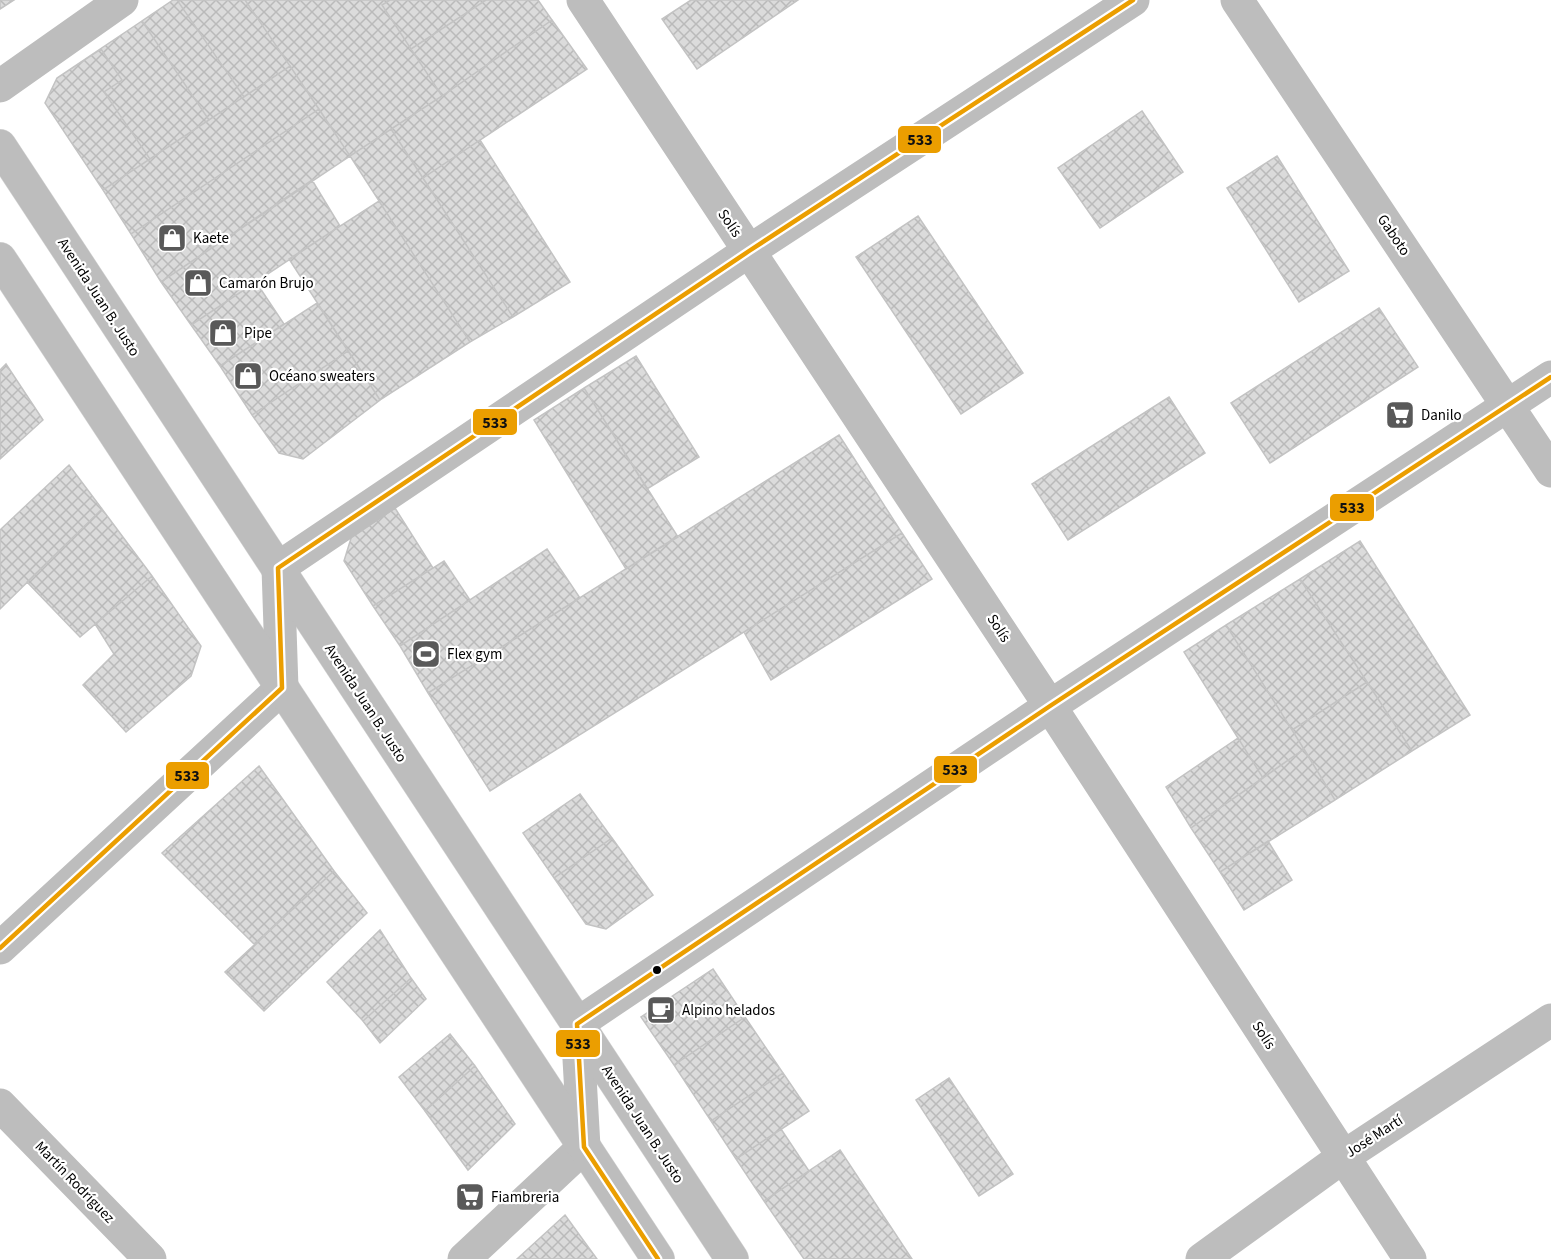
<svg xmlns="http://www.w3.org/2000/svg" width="1551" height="1259" viewBox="0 0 1551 1259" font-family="'Source Sans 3',sans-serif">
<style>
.building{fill:url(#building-cross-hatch);stroke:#c3c3c3;stroke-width:1.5}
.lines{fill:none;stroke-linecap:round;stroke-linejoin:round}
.primary-casing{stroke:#dbdbdb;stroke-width:34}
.street{stroke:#bdbdbd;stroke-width:33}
.primary{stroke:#bdbdbd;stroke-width:33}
.bus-1-casing{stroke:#fff;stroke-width:9}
.bus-1{stroke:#eb9e00;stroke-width:4.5}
.bus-dot{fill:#000;stroke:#fff;stroke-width:2}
.labels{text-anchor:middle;stroke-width:4.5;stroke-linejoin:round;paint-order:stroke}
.street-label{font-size:15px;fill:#000;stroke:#fff}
.poi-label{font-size:15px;fill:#000;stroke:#fff;text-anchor:start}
.line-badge{stroke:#fff;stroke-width:2}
.pale-badge-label{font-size:16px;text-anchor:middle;font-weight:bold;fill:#111}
</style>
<defs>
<pattern id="building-cross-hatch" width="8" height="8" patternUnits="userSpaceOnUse" patternTransform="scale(1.5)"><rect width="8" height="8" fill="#dbdbdb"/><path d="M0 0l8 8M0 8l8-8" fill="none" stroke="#bababa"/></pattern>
</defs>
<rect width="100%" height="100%" fill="#fff"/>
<path class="building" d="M 0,0 L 14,0 L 0,9 Z
M 173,0 L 390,0 L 382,5 L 442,96 L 350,156 L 290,66 L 209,120 L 142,21 Z
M 177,0 L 245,0 L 290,66 L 244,97 Z
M 390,0 L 486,0 L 411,49 L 382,5 Z
M 486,0 L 538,0 L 552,20 L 442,96 L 411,49 Z
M 691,0 L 798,0 L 697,69 L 662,19 Z
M 552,20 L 587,69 L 423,178 L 391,129 L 442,96 Z
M 142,21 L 209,120 L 103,190 L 45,103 L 57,78 Z
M 101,49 L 122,80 L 104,92 L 150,159 L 103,190 L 45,103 L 57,78 Z
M 290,66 L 319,109 L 131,234 L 103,190 Z
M 319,109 L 350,156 L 161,282 L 131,234 Z
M 1142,111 L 1183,172 L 1100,228 L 1058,168 Z
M 391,129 L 513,317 L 470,342 L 350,156 Z
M 480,140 L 570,282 L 513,317 L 423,178 Z
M 1277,156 L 1349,271 L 1299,302 L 1227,188 Z
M 312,180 L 340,226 L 191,325 L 161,282 Z
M 379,201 L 470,342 L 380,400 L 289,259 Z
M 918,216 L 1023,373 L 961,414 L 856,257 Z
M 256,282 L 284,324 L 220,366 L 191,325 Z
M 317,303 L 348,351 L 252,415 L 220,366 Z
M 1379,308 L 1418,367 L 1270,463 L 1231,403 Z
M 348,351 L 380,400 L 303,459 L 279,453 L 252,415 Z
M 636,356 L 699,457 L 647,489 L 584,388 Z
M 6,364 L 43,420 L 0,459 L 0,370 Z
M 584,388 L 678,537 L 626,569 L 534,420 Z
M 1169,397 L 1205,453 L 1068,540 L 1032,484 Z
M 839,435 L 902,533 L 490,791 L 428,693 Z
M 69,465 L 102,509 L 0,609 L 0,530 Z
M 395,508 L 433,568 L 373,606 L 344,561 L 352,535 Z
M 102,509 L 152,576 L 80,637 L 27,582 Z
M 902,533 L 932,579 L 771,680 L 744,632 Z
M 1360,541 L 1470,715 L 1412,751 L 1300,579 Z
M 547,549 L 580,598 L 428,693 L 400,646 Z
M 444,561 L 470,600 L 400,646 L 373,606 Z
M 152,576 L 201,646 L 191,676 L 126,732 L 83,685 L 114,654 L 95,624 Z
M 1300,579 L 1367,682 L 1292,730 L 1226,625 Z
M 1226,625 L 1304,749 L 1263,778 L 1184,652 Z
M 1367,682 L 1412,751 L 1335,800 L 1292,730 Z
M 1238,738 L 1263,778 L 1191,828 L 1166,787 Z
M 1304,749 L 1335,800 L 1220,872 L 1191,828 Z
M 259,766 L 334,871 L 254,944 L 162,853 Z
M 580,794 L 612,838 L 554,878 L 523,833 Z
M 612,838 L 653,895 L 606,929 L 586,924 L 554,878 Z
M 1268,841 L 1292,880 L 1244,910 L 1220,872 Z
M 334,871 L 367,913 L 264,1011 L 225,972 Z
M 380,930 L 411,978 L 363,1021 L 327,982 Z
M 713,969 L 745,1017 L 674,1065 L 641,1017 Z
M 411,978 L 426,999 L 380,1043 L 363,1021 Z
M 745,1017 L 783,1073 L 711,1121 L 674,1065 Z
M 450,1034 L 475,1066 L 425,1111 L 399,1077 Z
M 475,1066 L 515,1124 L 468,1170 L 425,1111 Z
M 783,1073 L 809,1111 L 736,1159 L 711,1121 Z
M 949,1078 L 1013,1174 L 979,1196 L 916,1100 Z
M 781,1129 L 809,1171 L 764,1201 L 736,1159 Z
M 840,1150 L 912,1259 L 804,1259 L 764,1201 Z
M 565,1215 L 597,1259 L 517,1259 Z"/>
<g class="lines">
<g class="primary-casing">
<path id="primary" d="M 0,146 L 732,1259
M 0,259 L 658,1259"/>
</g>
<path class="street" d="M 583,0 L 1050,706 L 1410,1259
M 1237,0 L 1551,471
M 0,86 L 122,0
M 0,948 L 282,688 L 278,568 L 749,251 L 1133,0
M 0,1105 L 150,1259
M 464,1259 L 584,1147 L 577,1024 L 1050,706 L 1551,377
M 1202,1259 L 1343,1157 L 1551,1020"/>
<use href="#primary" class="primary"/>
<g class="bus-1-casing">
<path id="bus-1" d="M 0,948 L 282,688 L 278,568 L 749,251 L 1133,0
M 658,1259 L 584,1147 L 577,1024 L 1050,706 L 1551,377"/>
</g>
<use href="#bus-1" class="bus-1"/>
</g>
<defs>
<g id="shop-square" transform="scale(1.5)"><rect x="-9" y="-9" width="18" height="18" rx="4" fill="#595959" stroke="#fff"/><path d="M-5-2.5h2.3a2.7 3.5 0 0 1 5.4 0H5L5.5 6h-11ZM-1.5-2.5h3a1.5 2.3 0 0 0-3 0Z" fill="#fff"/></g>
<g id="supermarket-square" transform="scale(1.5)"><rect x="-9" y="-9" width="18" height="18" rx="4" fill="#595959" stroke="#fff"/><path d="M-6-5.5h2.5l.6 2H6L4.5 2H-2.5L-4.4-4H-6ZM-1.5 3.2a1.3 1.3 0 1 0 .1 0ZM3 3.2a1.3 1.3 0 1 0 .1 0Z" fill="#fff"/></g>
<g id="stadium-square" transform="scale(1.5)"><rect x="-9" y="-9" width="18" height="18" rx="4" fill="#595959" stroke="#fff"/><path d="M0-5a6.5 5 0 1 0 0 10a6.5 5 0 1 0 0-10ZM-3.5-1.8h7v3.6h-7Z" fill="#fff"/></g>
<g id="cafe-square" transform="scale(1.5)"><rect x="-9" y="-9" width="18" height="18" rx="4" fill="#595959" stroke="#fff"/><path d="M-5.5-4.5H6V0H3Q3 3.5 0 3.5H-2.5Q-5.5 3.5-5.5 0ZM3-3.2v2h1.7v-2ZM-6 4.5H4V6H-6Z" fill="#fff"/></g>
</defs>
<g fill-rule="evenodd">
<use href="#shop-square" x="172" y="238"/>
<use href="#shop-square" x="198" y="283"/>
<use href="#shop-square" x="223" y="333"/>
<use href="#shop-square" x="248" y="376"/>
<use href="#supermarket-square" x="1400" y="415"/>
<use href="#stadium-square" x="426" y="654"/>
<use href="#cafe-square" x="661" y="1010"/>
<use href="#supermarket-square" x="470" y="1197"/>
</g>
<circle class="bus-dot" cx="657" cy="970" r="5"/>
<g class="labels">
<g class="street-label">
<text transform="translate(730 223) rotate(56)" y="5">Solís</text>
<text transform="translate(1394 235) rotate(56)" y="5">Gaboto</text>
<text transform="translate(99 297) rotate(57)" y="5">Avenida Juan B. Justo</text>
<text transform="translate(999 628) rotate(57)" y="5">Solís</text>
<text transform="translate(366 703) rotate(57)" y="5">Avenida Juan B. Justo</text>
<text transform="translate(1264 1035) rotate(57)" y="5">Solís</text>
<text transform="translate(643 1124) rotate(57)" y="5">Avenida Juan B. Justo</text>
<text transform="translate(1374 1136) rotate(-33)" y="5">José Martí</text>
<text transform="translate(75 1182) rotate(46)" y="5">Martín Rodríguez</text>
</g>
<g class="poi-label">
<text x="193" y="243">Kaete</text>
<text x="219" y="288">Camarón Brujo</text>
<text x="244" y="338">Pipe</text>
<text x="269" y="381">Océano sweaters</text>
<text x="1421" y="420">Danilo</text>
<text x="447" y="659">Flex gym</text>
<text x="682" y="1015">Alpino helados</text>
<text x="491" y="1202">Fiambreria</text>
</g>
</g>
<g class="line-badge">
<rect x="897" y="125" width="45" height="29" rx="6" fill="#eb9e00"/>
<rect x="472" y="408" width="46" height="28" rx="6" fill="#eb9e00"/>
<rect x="1329" y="493" width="46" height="29" rx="6" fill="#eb9e00"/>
<rect x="933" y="755" width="45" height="29" rx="6" fill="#eb9e00"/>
<rect x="165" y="761" width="45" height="29" rx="6" fill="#eb9e00"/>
<rect x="555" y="1029" width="46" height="29" rx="6" fill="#eb9e00"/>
</g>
<g class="pale-badge-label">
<text x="920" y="145">533</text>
<text x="495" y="428">533</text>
<text x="1352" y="513">533</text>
<text x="955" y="775">533</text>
<text x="187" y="781">533</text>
<text x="578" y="1049">533</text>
</g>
</svg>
